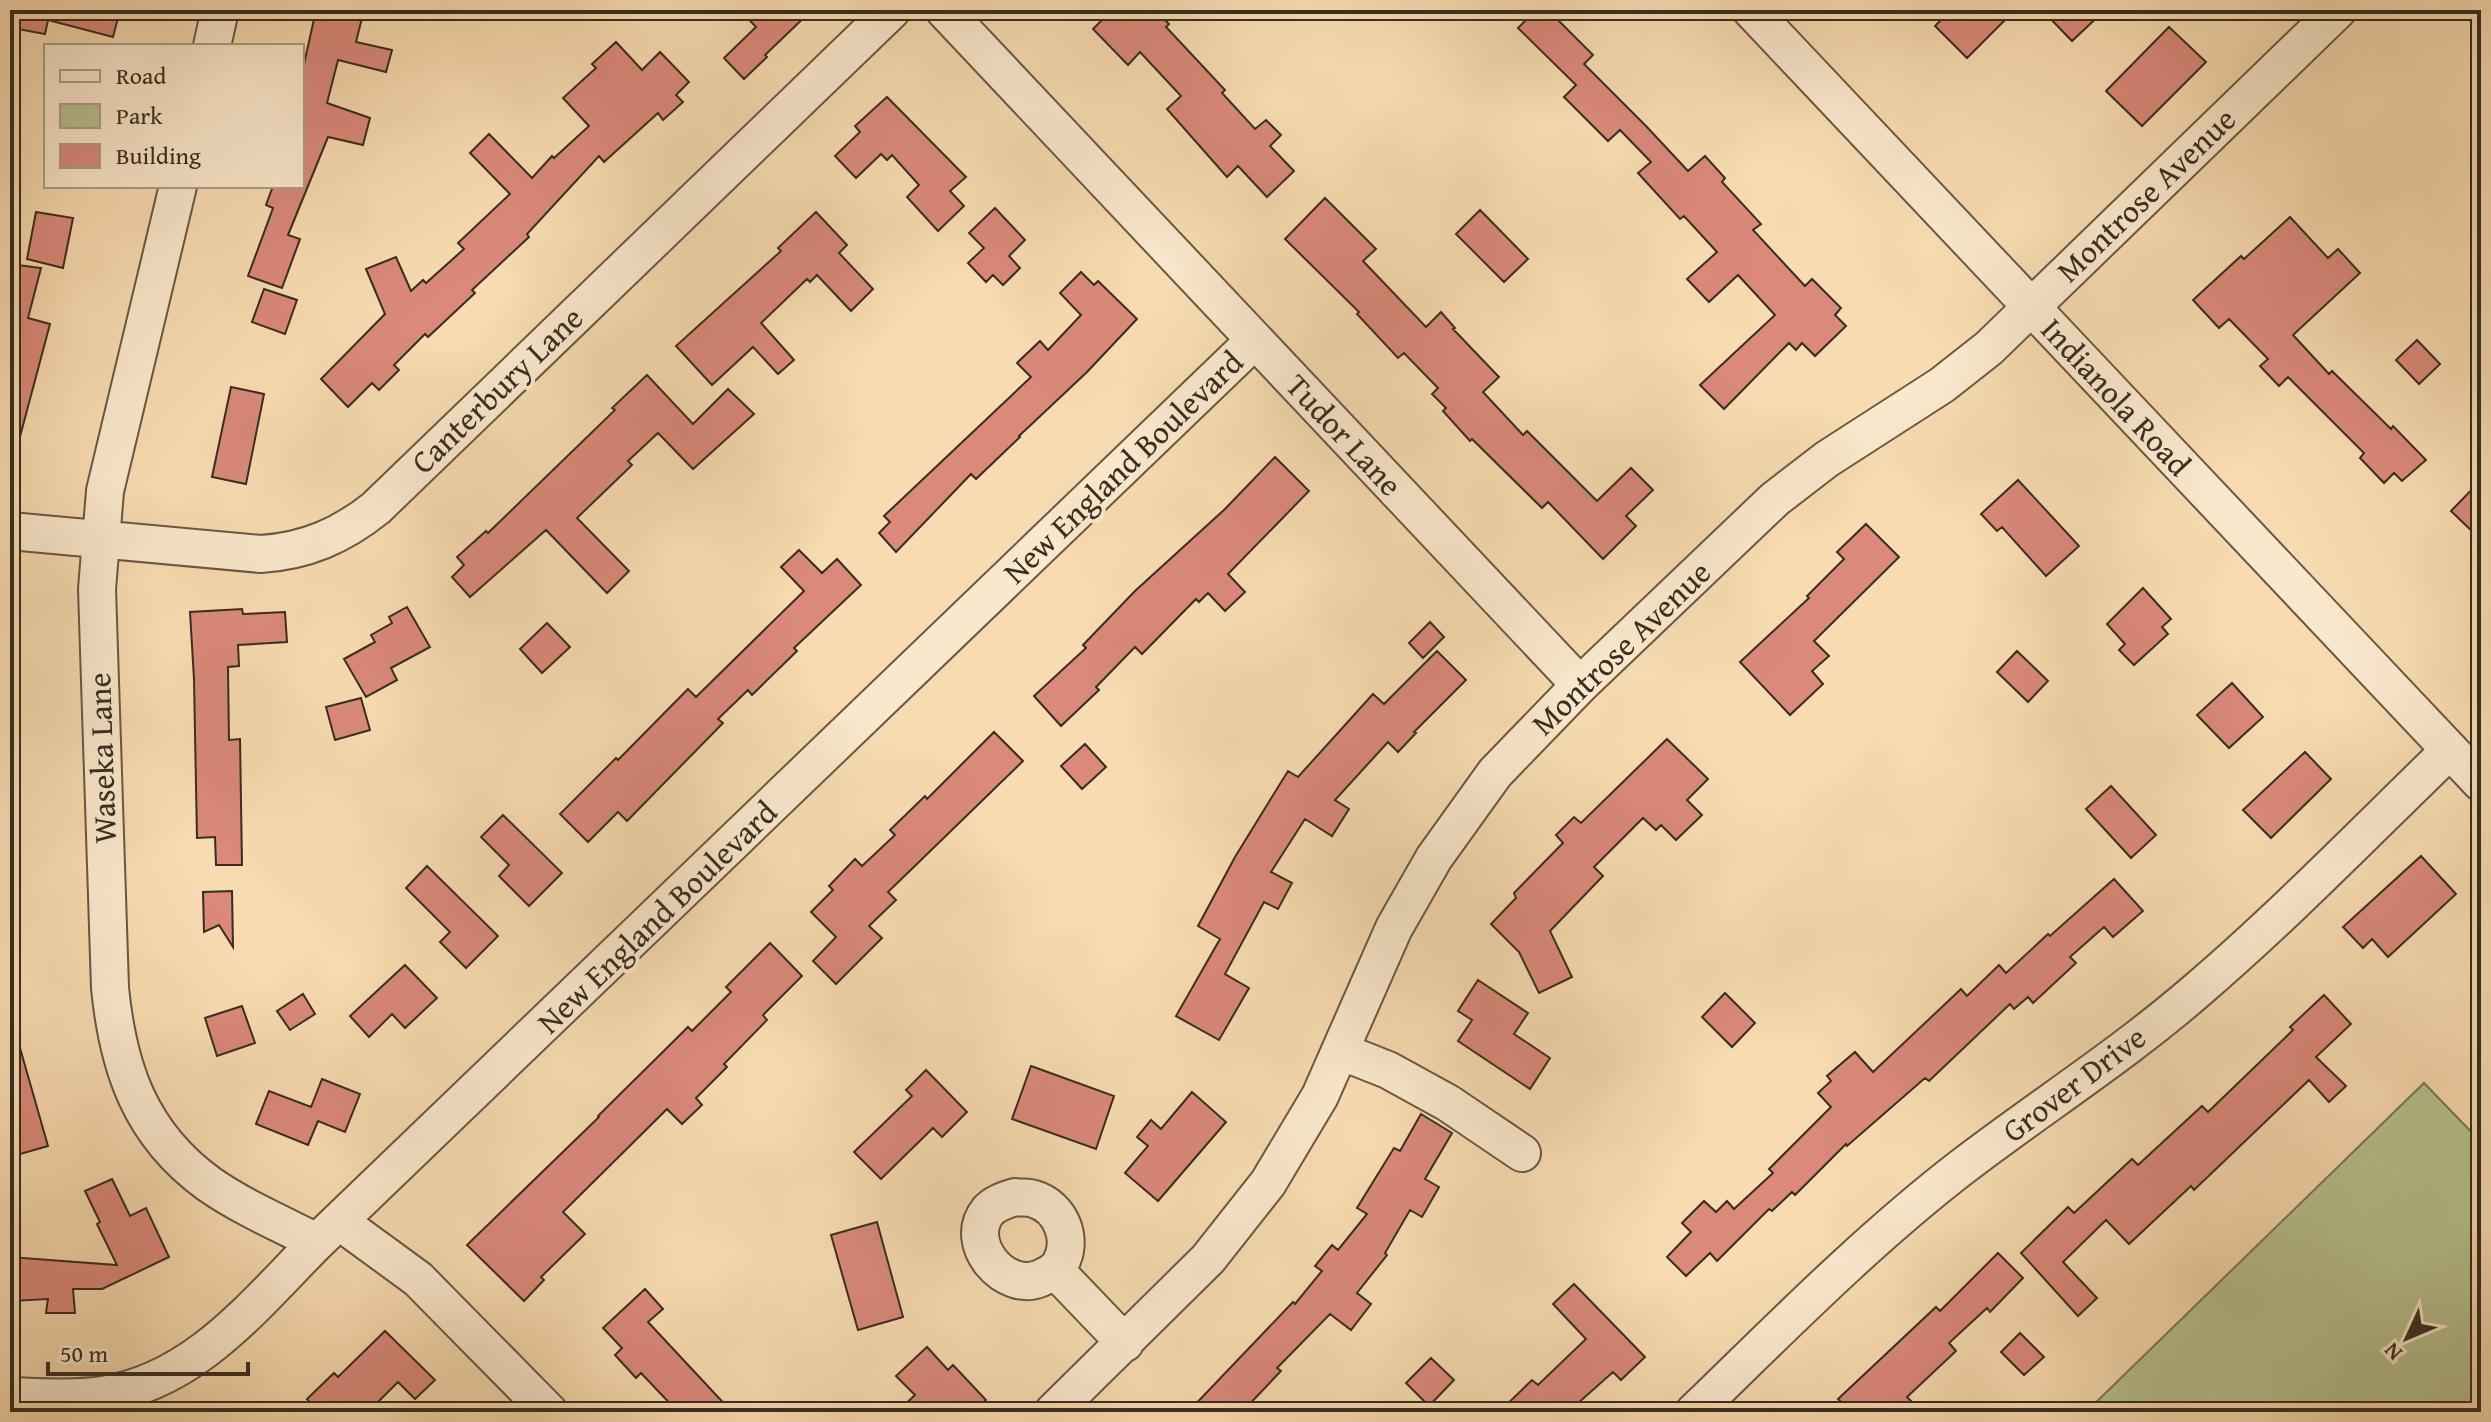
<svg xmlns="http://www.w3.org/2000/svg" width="2491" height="1422" viewBox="0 0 2491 1422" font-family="'Gentium Book Plus',serif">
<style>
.green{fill:#b7c190;stroke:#787758;stroke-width:2}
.building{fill:#da897b;stroke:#382d21;stroke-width:2}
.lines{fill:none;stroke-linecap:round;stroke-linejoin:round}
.minor-casing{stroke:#685845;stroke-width:40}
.minor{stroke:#fae8cc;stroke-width:36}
.labels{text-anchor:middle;stroke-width:8;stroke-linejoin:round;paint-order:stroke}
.street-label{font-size:32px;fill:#382d21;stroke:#fae8cc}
</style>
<rect width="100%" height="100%" fill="#f8dbb0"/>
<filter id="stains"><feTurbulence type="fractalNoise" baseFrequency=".0025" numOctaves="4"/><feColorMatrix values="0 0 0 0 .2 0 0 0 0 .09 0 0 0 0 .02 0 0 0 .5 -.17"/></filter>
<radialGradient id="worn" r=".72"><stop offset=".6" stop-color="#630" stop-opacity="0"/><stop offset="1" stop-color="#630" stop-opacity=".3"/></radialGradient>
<path class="green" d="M 2424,1083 L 2481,1142 L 2481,1412 L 2086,1412 Z"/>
<path class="building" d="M 22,10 L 120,10 L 113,37 L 48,20 L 45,34 L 18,29 Z
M 316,10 L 364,10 L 356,42 L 392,50 L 386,72 L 338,60 L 327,103 L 370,118 L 363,145 L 328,137 L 288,235 L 300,239 L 282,288 L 248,276 L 273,208 L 266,205 L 273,186 L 302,186 L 302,73 Z
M 740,10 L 812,10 L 765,55 L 767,57 L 744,79 L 724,58 L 756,27 Z
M 1112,10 L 1155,10 L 1169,24 L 1166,27 L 1225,90 L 1222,93 L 1255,129 L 1266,120 L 1281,135 L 1270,146 L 1294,171 L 1267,197 L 1238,166 L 1227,177 L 1167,109 L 1181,96 L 1140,52 L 1128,65 L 1093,29 Z
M 1536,10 L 1548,10 L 1593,55 L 1584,64 L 1646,126 L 1688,171 L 1705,156 L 1725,178 L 1722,182 L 1761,224 L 1753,230 L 1805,286 L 1812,279 L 1841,308 L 1835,315 L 1846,326 L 1815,356 L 1802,343 L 1796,350 L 1789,343 L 1724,409 L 1700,385 L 1775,315 L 1738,275 L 1709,302 L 1687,279 L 1717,252 L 1684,216 L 1680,219 L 1638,173 L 1651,162 L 1620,130 L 1608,141 L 1564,97 L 1576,85 L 1518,28 Z
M 1951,10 L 2015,10 L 1967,58 L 1935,26 Z
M 2042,10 L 2105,10 L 2072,41 Z
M 2169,27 L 2206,62 L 2142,126 L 2106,91 Z
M 616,42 L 642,70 L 660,52 L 689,82 L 676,95 L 683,102 L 663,120 L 658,113 L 604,162 L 599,156 L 527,234 L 529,237 L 472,290 L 475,293 L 428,337 L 425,334 L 394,365 L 399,370 L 379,390 L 372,383 L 348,407 L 321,379 L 385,314 L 366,269 L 396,257 L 411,291 L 423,280 L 426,283 L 464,249 L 458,243 L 510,194 L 470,153 L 489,134 L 532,178 L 552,156 L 554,158 L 589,126 L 563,98 L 596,68 L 592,64 Z
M 887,97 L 966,177 L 950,191 L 964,206 L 938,231 L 907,197 L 919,185 L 892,155 L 887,160 L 881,154 L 856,178 L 835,156 L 860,132 L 855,126 Z
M 1325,198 L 1376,249 L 1363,261 L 1426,327 L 1441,312 L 1455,328 L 1453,329 L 1499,377 L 1483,392 L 1523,435 L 1527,431 L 1597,501 L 1631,468 L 1653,490 L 1626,516 L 1636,526 L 1603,559 L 1548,502 L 1542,508 L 1472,439 L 1470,441 L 1443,411 L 1446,408 L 1432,394 L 1438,388 L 1404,353 L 1398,358 L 1357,314 L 1359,312 L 1285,239 Z
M 995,208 L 1025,240 L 1009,256 L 1020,268 L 1003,285 L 993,275 L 986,282 L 968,263 L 984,248 L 969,233 Z
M 1480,210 L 1528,259 L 1504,282 L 1456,234 Z
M 36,212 L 73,218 L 63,268 L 27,259 Z
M 816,212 L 847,245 L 839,253 L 873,289 L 851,311 L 817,275 L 810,282 L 807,279 L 761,323 L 794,360 L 778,374 L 753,347 L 712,385 L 676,346 L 781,251 L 778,248 Z
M 2290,217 L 2328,258 L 2338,249 L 2360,273 L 2293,335 L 2329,374 L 2332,371 L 2391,429 L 2393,426 L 2426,460 L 2402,481 L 2394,473 L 2384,483 L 2360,458 L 2364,453 L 2288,377 L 2279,386 L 2260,366 L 2268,359 L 2229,319 L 2219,328 L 2193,300 L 2241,256 L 2244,259 Z
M 10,264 L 41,268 L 28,318 L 50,324 L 17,448 L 10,447 Z
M 1081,272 L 1094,285 L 1098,281 L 1137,319 L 1087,372 L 1019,436 L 1020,437 L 976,479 L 971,474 L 896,552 L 879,533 L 890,522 L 884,516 L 1031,377 L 1017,363 L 1040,341 L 1048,350 L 1081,315 L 1060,293 Z
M 264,289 L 297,300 L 285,334 L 252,322 Z
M 2417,340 L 2440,364 L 2419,384 L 2396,360 Z
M 647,375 L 693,424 L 728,389 L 754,414 L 693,469 L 658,433 L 628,461 L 632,465 L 577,518 L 629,571 L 607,593 L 546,530 L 470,597 L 452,577 L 464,565 L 457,557 L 486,531 L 488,533 L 615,410 L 612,408 Z
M 231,387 L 264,394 L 246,484 L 212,477 Z
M 1275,457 L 1309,491 L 1228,574 L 1245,592 L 1225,611 L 1208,593 L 1199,602 L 1196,599 L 1142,654 L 1135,647 L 1096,687 L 1099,690 L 1061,726 L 1034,696 L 1086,648 L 1083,645 L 1135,591 L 1225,509 Z
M 2018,480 L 2079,546 L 2046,576 L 2002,527 L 1997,531 L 1981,514 Z
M 2481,480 L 2481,540 L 2451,511 Z
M 1866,524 L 1899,557 L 1814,641 L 1829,656 L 1812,671 L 1823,684 L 1790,715 L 1740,662 L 1809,598 L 1807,596 L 1844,559 L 1837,552 Z
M 799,550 L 822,573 L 837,559 L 861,585 L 794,648 L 797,651 L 752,695 L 748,690 L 718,719 L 723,723 L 627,821 L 618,812 L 588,842 L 560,814 L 616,758 L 618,760 L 688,689 L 696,697 L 804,591 L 781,567 Z
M 2143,588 L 2171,619 L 2162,627 L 2168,634 L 2134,665 L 2119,650 L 2125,644 L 2107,624 Z
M 407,607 L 430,647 L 391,668 L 397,680 L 366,697 L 344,659 L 375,642 L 371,635 L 392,623 L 389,617 Z
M 242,609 L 243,614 L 285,612 L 287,642 L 238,645 L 239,666 L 228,667 L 229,740 L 240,739 L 242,865 L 216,865 L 215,837 L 197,838 L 194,679 L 190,612 Z
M 1430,622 L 1444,637 L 1423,658 L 1409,643 Z
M 547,623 L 570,647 L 542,673 L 520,649 Z
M 1437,651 L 1466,680 L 1414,732 L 1416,733 L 1398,752 L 1388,742 L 1335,800 L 1349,809 L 1332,836 L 1305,819 L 1271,872 L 1292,883 L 1278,909 L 1264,902 L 1225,974 L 1249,988 L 1219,1040 L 1176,1016 L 1220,939 L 1198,926 L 1235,857 L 1288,771 L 1298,777 L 1373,694 L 1384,704 Z
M 2017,651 L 2048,681 L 2028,702 L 1997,672 Z
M 2232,683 L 2263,717 L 2229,748 L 2197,715 Z
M 361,698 L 370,730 L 335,740 L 326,707 Z
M 994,732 L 1023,761 L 888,892 L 896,900 L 869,926 L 882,938 L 836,984 L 813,961 L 836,937 L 811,912 L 833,890 L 829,886 L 855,859 L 862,866 L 895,835 L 890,830 L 925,796 L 927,799 Z
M 1667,739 L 1708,779 L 1687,800 L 1702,815 L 1676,840 L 1661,825 L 1656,830 L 1643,818 L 1594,867 L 1603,876 L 1550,931 L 1572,977 L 1539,993 L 1519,952 L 1491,924 L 1516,898 L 1514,893 L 1563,843 L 1556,835 L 1574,817 L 1581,823 Z
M 1085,744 L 1106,767 L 1082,789 L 1061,766 Z
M 2305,752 L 2331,779 L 2271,838 L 2243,810 Z
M 2111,786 L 2156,835 L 2131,858 L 2086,809 Z
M 503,815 L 562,873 L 529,906 L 499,876 L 509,865 L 481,837 Z
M 2421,856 L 2456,894 L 2388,957 L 2372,939 L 2363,948 L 2343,927 Z
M 427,866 L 498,936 L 466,968 L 440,942 L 450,932 L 406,888 Z
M 2114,879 L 2143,911 L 2113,937 L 2104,927 L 2070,957 L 2076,963 L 2033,1003 L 2028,997 L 2014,1009 L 2010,1004 L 1929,1081 L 1925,1078 L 1847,1146 L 1846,1144 L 1795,1195 L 1792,1192 L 1772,1211 L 1769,1209 L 1717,1261 L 1710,1253 L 1686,1276 L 1667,1257 L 1691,1232 L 1682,1223 L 1704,1201 L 1716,1212 L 1727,1201 L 1734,1209 L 1773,1173 L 1769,1169 L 1831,1107 L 1818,1093 L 1831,1081 L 1827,1076 L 1855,1052 L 1873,1072 L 1961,989 L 1967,996 L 1999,965 L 2006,973 L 2048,934 L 2050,936 Z
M 232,891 L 233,947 L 219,925 L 204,932 L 203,892 Z
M 770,943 L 802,976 L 763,1015 L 767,1020 L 724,1064 L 727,1067 L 696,1098 L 702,1105 L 682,1124 L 667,1109 L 563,1212 L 585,1234 L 541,1277 L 544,1280 L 524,1301 L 467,1245 L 599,1117 L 598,1116 L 688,1027 L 692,1031 L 731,992 L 726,987 Z
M 405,965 L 437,998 L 405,1028 L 392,1014 L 369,1037 L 350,1016 Z
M 1478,980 L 1528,1013 L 1514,1034 L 1550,1058 L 1530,1089 L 1458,1041 L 1472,1020 L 1458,1011 Z
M 1725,993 L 1755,1023 L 1732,1047 L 1702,1017 Z
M 303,994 L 315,1014 L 290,1030 L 277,1011 Z
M 2324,995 L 2351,1024 L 2316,1057 L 2346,1086 L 2329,1102 L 2309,1080 L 2194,1190 L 2191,1186 L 2129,1244 L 2106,1220 L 2063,1262 L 2097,1298 L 2078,1316 L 2021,1253 L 2068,1207 L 2074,1213 L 2132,1159 L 2138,1165 L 2202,1106 L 2208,1112 L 2293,1030 L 2290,1027 Z
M 242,1006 L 255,1043 L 217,1056 L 205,1018 Z
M 16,1034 L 48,1146 L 10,1157 L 10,1035 Z
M 1031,1066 L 1114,1096 L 1096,1149 L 1012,1119 Z
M 926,1070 L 967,1112 L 942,1137 L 933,1128 L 881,1179 L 854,1152 L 912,1096 L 906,1090 Z
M 322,1079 L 360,1094 L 345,1132 L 318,1121 L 308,1145 L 256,1124 L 269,1091 L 311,1107 Z
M 1192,1092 L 1226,1122 L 1158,1201 L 1125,1173 L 1148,1146 L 1137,1137 L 1151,1120 L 1161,1129 Z
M 1421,1114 L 1452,1133 L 1425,1179 L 1439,1187 L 1422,1217 L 1410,1210 L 1385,1253 L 1387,1255 L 1357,1293 L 1371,1304 L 1351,1330 L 1330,1314 L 1277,1368 L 1281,1371 L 1242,1412 L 1188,1412 L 1293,1302 L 1295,1304 L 1322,1271 L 1315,1266 L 1332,1245 L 1338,1250 L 1367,1214 L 1357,1208 L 1394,1148 L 1400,1151 Z
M 112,1179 L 130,1216 L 146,1208 L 169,1257 L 102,1289 L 73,1289 L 75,1313 L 46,1313 L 48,1299 L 12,1301 L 10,1257 L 117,1265 L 97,1224 L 100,1222 L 85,1191 Z
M 877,1222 L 903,1317 L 858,1330 L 831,1235 Z
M 1998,1253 L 2023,1278 L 1990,1312 L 1987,1308 L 1949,1343 L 1956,1351 L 1907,1397 L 1922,1412 L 1851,1412 L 1838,1399 L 1936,1307 L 1940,1311 Z
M 1574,1284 L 1645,1357 L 1621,1380 L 1613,1372 L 1568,1412 L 1499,1412 L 1532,1380 L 1538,1385 L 1586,1339 L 1553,1304 Z
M 645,1289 L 663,1309 L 648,1322 L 732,1412 L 678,1412 L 641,1373 L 636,1378 L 615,1355 L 622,1348 L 603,1328 Z
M 385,1331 L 435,1380 L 415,1399 L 398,1382 L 368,1412 L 319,1412 L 307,1399 L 334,1373 L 338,1377 Z
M 2020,1333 L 2044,1357 L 2024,1375 L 2001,1352 Z
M 927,1347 L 948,1370 L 953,1365 L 986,1400 L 973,1412 L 897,1412 L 915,1395 L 896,1376 Z
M 1431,1358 L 1454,1380 L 1429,1406 L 1406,1383 Z"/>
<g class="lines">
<g class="minor-casing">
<path id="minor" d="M 944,10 L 1580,685
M 1751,10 L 2481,783
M 212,46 L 220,10
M 178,186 L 105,491 L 97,589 L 110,988 C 118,1068 140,1134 209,1184 C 242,1207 281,1224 317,1242
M 10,531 L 261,554 C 306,551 341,536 376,508 L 892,10
M 1340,1051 L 1388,1070 L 1448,1103 L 1522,1153
M 1015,1197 C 1021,1198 1029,1197 1034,1199 C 1061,1207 1074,1240 1060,1264 C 1055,1272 1049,1274 1041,1278 C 1005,1294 962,1243 988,1211 C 995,1203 1006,1200 1015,1197 Z
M 340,1222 L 418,1279 L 549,1412
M 1056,1271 L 1125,1343
M 10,1396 C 41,1397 71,1399 102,1395 C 195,1382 255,1304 317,1242 L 1255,340
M 1053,1412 L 1208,1259 L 1268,1183 L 1320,1096 L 1394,928 L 1434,858 L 1495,773 L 1580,685 L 1775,499 L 1827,459 L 1942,385 L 1989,348 L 2338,10
M 1694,1412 C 1781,1328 1866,1241 1962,1167 C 2039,1108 2121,1056 2195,992 C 2284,916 2366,831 2450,750"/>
</g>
<use href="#minor" class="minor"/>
</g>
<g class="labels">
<g class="street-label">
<text transform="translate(2146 195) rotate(-44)" y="11">Montrose Avenue</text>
<text transform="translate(497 390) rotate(-44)" y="11">Canterbury Lane</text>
<text transform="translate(2116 397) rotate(47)" y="11">Indianola Road</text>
<text transform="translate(1344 435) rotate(47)" y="11">Tudor Lane</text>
<text transform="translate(1123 467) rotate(-44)" y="11">New England Boulevard</text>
<text transform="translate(1621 648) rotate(-44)" y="11">Montrose Avenue</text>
<text transform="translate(102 758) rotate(-92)" y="11">Waseka Lane</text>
<text transform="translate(657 917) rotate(-44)" y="11">New England Boulevard</text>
<text transform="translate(2074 1084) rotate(-37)" y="11">Grover Drive</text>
</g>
</g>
<rect width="2491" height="1422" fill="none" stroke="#f8dbb0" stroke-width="40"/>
<rect x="12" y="12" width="2467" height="1398" fill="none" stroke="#382d21" stroke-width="4"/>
<rect x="20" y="20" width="2451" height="1382" fill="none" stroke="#382d21" stroke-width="2"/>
<rect x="44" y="44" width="260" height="144" fill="#fae8cc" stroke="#ac9d88" stroke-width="2"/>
<rect x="60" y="70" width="40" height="12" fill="#fae8cc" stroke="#ac9d88" stroke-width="2"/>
<text x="116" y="84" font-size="24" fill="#382d21">Road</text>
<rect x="60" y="104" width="40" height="24" fill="#b7c190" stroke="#ac9d88" stroke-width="2"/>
<text x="116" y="124" font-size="24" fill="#382d21">Park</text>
<rect x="60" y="144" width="40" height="24" fill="#da897b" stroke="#ac9d88" stroke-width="2"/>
<text x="116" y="164" font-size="24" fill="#382d21">Building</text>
<g transform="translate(2407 1338) rotate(226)" stroke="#fae8cc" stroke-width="6" paint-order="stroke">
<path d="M0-6L14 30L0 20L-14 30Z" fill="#382d21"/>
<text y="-12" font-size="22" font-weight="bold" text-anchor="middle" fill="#382d21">N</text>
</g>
<path d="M48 1362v12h200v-12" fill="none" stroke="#382d21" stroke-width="4"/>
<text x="60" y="1362" font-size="24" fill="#382d21" stroke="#fae8cc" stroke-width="6" paint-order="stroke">50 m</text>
<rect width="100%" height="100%" filter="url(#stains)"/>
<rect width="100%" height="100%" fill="url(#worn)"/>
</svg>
